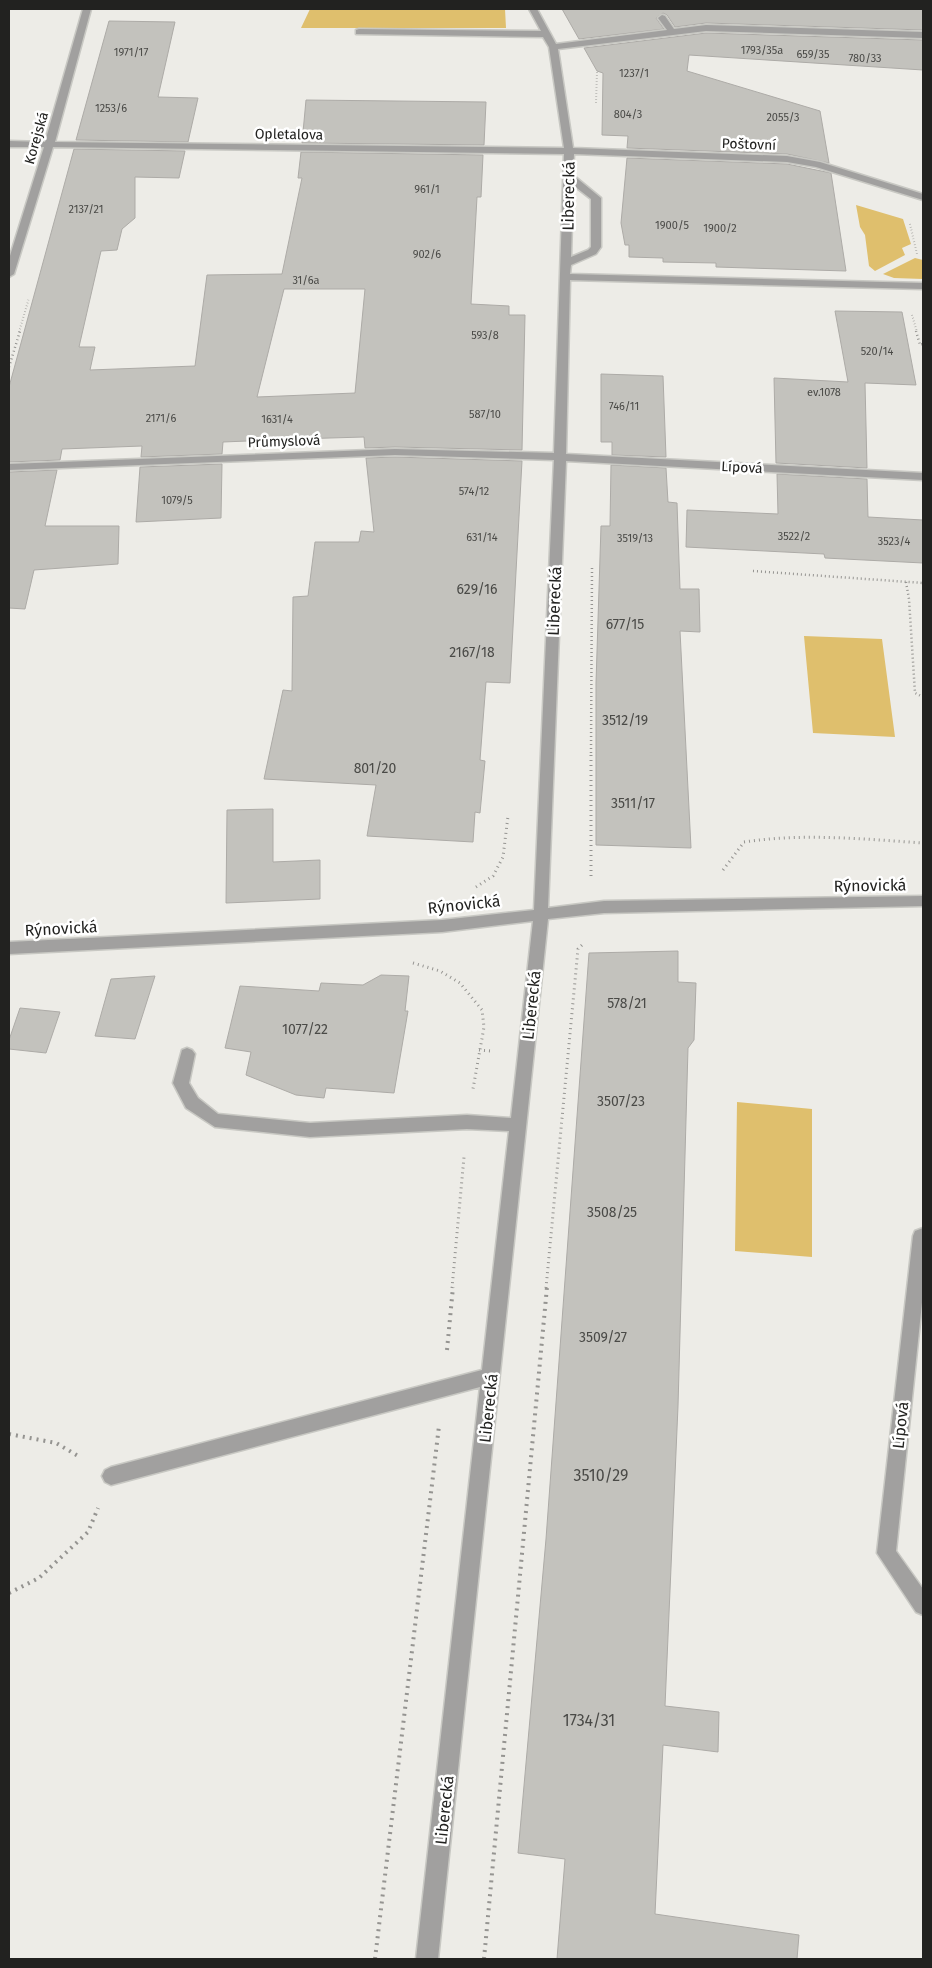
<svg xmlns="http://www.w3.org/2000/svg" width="932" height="1968" viewBox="0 0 932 1968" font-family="'Fira Sans',sans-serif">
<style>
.green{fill:#dfbf6d}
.building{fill:#c3c2bd;stroke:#adaba7;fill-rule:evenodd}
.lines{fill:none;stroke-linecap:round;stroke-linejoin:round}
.minor-casing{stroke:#c8c8c3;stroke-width:3}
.path-far3{stroke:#959491;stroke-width:2;stroke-dasharray:0.5 2.5;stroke-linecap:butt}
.path-far2{stroke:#959491;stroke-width:2.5;stroke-dasharray:1 3;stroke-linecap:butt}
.path-far1{stroke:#959491;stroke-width:3;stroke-dasharray:1 4;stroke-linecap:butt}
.path{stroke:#959491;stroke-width:4;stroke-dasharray:2 5;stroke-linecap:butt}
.minor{fill:#a1a09f;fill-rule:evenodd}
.labels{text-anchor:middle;stroke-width:5;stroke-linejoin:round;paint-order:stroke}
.far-number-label{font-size:11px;fill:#4a4a47}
.far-street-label{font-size:14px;fill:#222220;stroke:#fff}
.number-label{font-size:14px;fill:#4a4a47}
.street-label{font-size:16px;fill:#222220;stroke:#fff}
.near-number-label{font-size:16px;fill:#4a4a47}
</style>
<rect width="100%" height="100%" fill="#edece7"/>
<path class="green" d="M 310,9 L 505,9 L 506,28 L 301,28 Z
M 856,205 L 903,219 L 911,244 L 902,248 L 905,255 L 875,271 L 869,266 L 865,235 L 860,227 Z
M 915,258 L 923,260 L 923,279 L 894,278 L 883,274 Z
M 804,636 L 882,639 L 895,737 L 813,733 Z
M 737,1102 L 812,1109 L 812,1257 L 735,1251 Z"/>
<path class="building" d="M 562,9 L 923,9 L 923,30 L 706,23 L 675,27 L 667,15 L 663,13 L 656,18 L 664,29 L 579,39 Z
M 109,21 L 175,22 L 158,97 L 198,98 L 188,142 L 76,140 Z
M 706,33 L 923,40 L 923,70 L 689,55 L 687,71 L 820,111 L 829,163 L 787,154 L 627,148 L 628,136 L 602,135 L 603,73 L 597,71 L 584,48 Z
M 306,100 L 486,102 L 484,145 L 302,143 Z
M 74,149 L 185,151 L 179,178 L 135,177 L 135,218 L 122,229 L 117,250 L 101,251 L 79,347 L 95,347 L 90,370 L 195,366 L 207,275 L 282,274 L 302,178 L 298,178 L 301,152 L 483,155 L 481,197 L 477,197 L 471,304 L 509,306 L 509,315 L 525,315 L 522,450 L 395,447 L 365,448 L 364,437 L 296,439 L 223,442 L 222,454 L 141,457 L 142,446 L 62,449 L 60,460 L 9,462 L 9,387 ZM 284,289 L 365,289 L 355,393 L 257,397 Z
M 627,158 L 787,164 L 831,173 L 846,271 L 716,267 L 716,263 L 663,262 L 663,258 L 629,257 L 629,245 L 625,245 L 621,223 Z
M 835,311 L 902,312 L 916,385 L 865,383 L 867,468 L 776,463 L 774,378 L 848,382 Z
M 601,374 L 663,376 L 666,457 L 612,455 L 612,442 L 601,442 Z
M 395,457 L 522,461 L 510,683 L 486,682 L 480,760 L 485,761 L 480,813 L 475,812 L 473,842 L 367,836 L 376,785 L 264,779 L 283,690 L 292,691 L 293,597 L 308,596 L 315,542 L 359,542 L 361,531 L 374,532 L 366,458 Z
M 222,464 L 221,518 L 136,522 L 140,467 Z
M 611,465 L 666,468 L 668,502 L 677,503 L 680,589 L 699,589 L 700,632 L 680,631 L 691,848 L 596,845 L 596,683 L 601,526 L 610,526 Z
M 57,470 L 45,526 L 119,526 L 118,564 L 34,570 L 25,609 L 9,608 L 9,472 Z
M 777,474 L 867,479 L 868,517 L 923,520 L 923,563 L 825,558 L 824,554 L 686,547 L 687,510 L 778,514 Z
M 273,809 L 273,862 L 320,860 L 320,899 L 226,903 L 227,810 Z
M 678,951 L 678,982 L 696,983 L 694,1040 L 688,1048 L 678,1406 L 665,1706 L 719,1712 L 718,1752 L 663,1745 L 655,1914 L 799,1935 L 797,1959 L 557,1959 L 565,1859 L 518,1853 L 546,1539 L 589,953 Z
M 381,975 L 409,976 L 405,1011 L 408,1011 L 394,1093 L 326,1088 L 324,1098 L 296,1095 L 246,1075 L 251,1052 L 225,1048 L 240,986 L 319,991 L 321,983 L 363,985 Z
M 155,976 L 135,1039 L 95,1036 L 111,979 Z
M 20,1008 L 60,1012 L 46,1053 L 9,1049 L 9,1040 Z"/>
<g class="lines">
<g class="minor-casing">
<path id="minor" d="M 83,9 L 91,9 L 55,142 L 564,148 L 549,47 L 543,37 L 356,34 L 356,30 L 359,29 L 541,31 L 529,9 L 537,9 L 556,44 L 667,30 L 658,18 L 662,15 L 665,16 L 674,29 L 706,25 L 923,32 L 923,38 L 706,31 L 558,49 L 573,148 L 787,156 L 820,162 L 923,194 L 923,200 L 816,167 L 787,162 L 574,154 L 573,175 L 601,198 L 601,247 L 596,254 L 571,265 L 570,274 L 923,283 L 923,289 L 570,280 L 566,454 L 923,473 L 923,480 L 566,461 L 548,908 L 604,901 L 923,896 L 923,906 L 604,913 L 548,919 L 438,1959 L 416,1959 L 480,1387 L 111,1485 L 105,1482 L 102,1476 L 105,1470 L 111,1467 L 482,1370 L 509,1131 L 467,1129 L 310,1137 L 215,1127 L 186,1108 L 173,1083 L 182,1050 L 187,1048 L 192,1050 L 195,1054 L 189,1083 L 198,1098 L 218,1114 L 310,1123 L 467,1115 L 511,1118 L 533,921 L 442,932 L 9,954 L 9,942 L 442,920 L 534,910 L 554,460 L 395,455 L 9,470 L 9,464 L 395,449 L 554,453 L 564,154 L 53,147 L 14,274 L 9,277 L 9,259 L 44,147 L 9,147 L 9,141 L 45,142 ZM 573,185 L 591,199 L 591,247 L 588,250 L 571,257 Z
M 923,1228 L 923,1293 L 896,1551 L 923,1589 L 923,1615 L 916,1612 L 877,1553 L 913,1236 L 915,1231 Z"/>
</g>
<path class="path-far3" d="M 596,103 L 597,72
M 910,224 L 917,254
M 912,315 L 917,332
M 19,332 L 29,298"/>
<path class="path-far2" d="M 916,331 L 920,345 L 923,344
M 9,367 L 20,331
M 753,571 L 923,583
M 906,582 L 909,599 L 915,693 L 923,697
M 591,753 L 592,568"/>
<path class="path-far1" d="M 723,870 L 744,842 C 804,833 863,839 923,843
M 591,876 L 591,752
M 476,887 L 493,876 L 503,857 L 508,816
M 413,963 L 440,971 L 460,983 L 482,1010 L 484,1027 L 473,1089
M 479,1050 L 491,1051
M 452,1288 L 464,1157
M 546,1288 L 578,949 L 583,944"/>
<path class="path" d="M 447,1350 L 453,1287
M 9,1434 L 56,1443 L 80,1457
M 9,1593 L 39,1578 L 88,1532 L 98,1508
M 375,1959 L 439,1426
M 484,1959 L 547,1287"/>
<use href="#minor" class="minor"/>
</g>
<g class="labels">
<g class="far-number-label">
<text x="762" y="54">1793/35a</text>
<text x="131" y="56">1971/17</text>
<text x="813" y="58">659/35</text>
<text x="865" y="62">780/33</text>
<text x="634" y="77">1237/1</text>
<text x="111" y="112">1253/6</text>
<text x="628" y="118">804/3</text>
<text x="783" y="121">2055/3</text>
<text x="427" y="193">961/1</text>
<text x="86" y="213">2137/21</text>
<text x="672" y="229">1900/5</text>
<text x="720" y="232">1900/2</text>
<text x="427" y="258">902/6</text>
<text x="306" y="284">31/6a</text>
<text x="485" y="339">593/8</text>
<text x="877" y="355">520/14</text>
<text x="824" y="396">ev.1078</text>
<text x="624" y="410">746/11</text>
<text x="485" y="418">587/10</text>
<text x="161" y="422">2171/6</text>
<text x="277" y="423">1631/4</text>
<text x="474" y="495">574/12</text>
<text x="177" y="504">1079/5</text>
<text x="794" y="540">3522/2</text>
<text x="482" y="541">631/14</text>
<text x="635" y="542">3519/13</text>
<text x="894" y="545">3523/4</text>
</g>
<g class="far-street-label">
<text transform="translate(289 134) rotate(1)" y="5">Opletalova</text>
<text transform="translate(36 138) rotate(-74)" y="5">Korejská</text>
<text transform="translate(749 144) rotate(2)" y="5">Poštovní</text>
<text transform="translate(284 441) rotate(-2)" y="5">Průmyslová</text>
<text transform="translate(742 467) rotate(3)" y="5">Lípová</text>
</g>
<g class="number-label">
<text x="477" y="594">629/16</text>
<text x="625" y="629">677/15</text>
<text x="472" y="657">2167/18</text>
<text x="625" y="725">3512/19</text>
<text x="375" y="773">801/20</text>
<text x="633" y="808">3511/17</text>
<text x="627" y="1008">578/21</text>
<text x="305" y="1034">1077/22</text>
<text x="621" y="1106">3507/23</text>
<text x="612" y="1217">3508/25</text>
<text x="603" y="1342">3509/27</text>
</g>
<g class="street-label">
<text transform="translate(568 196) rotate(-89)" y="6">Liberecká</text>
<text transform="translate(554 601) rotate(-88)" y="6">Liberecká</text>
<text transform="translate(870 885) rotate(-1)" y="6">Rýnovická</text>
<text transform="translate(464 904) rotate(-6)" y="6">Rýnovická</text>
<text transform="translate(61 928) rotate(-3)" y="6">Rýnovická</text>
<text transform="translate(531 1005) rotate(-84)" y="6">Liberecká</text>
<text transform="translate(488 1408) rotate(-84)" y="6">Liberecká</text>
<text transform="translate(900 1425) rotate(-84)" y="6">Lípová</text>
<text transform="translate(444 1810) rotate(-84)" y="6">Liberecká</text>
</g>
<g class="near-number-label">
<text x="601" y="1481">3510/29</text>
<text x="589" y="1726">1734/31</text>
</g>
</g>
<rect width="932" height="1968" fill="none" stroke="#222220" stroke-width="20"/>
</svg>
